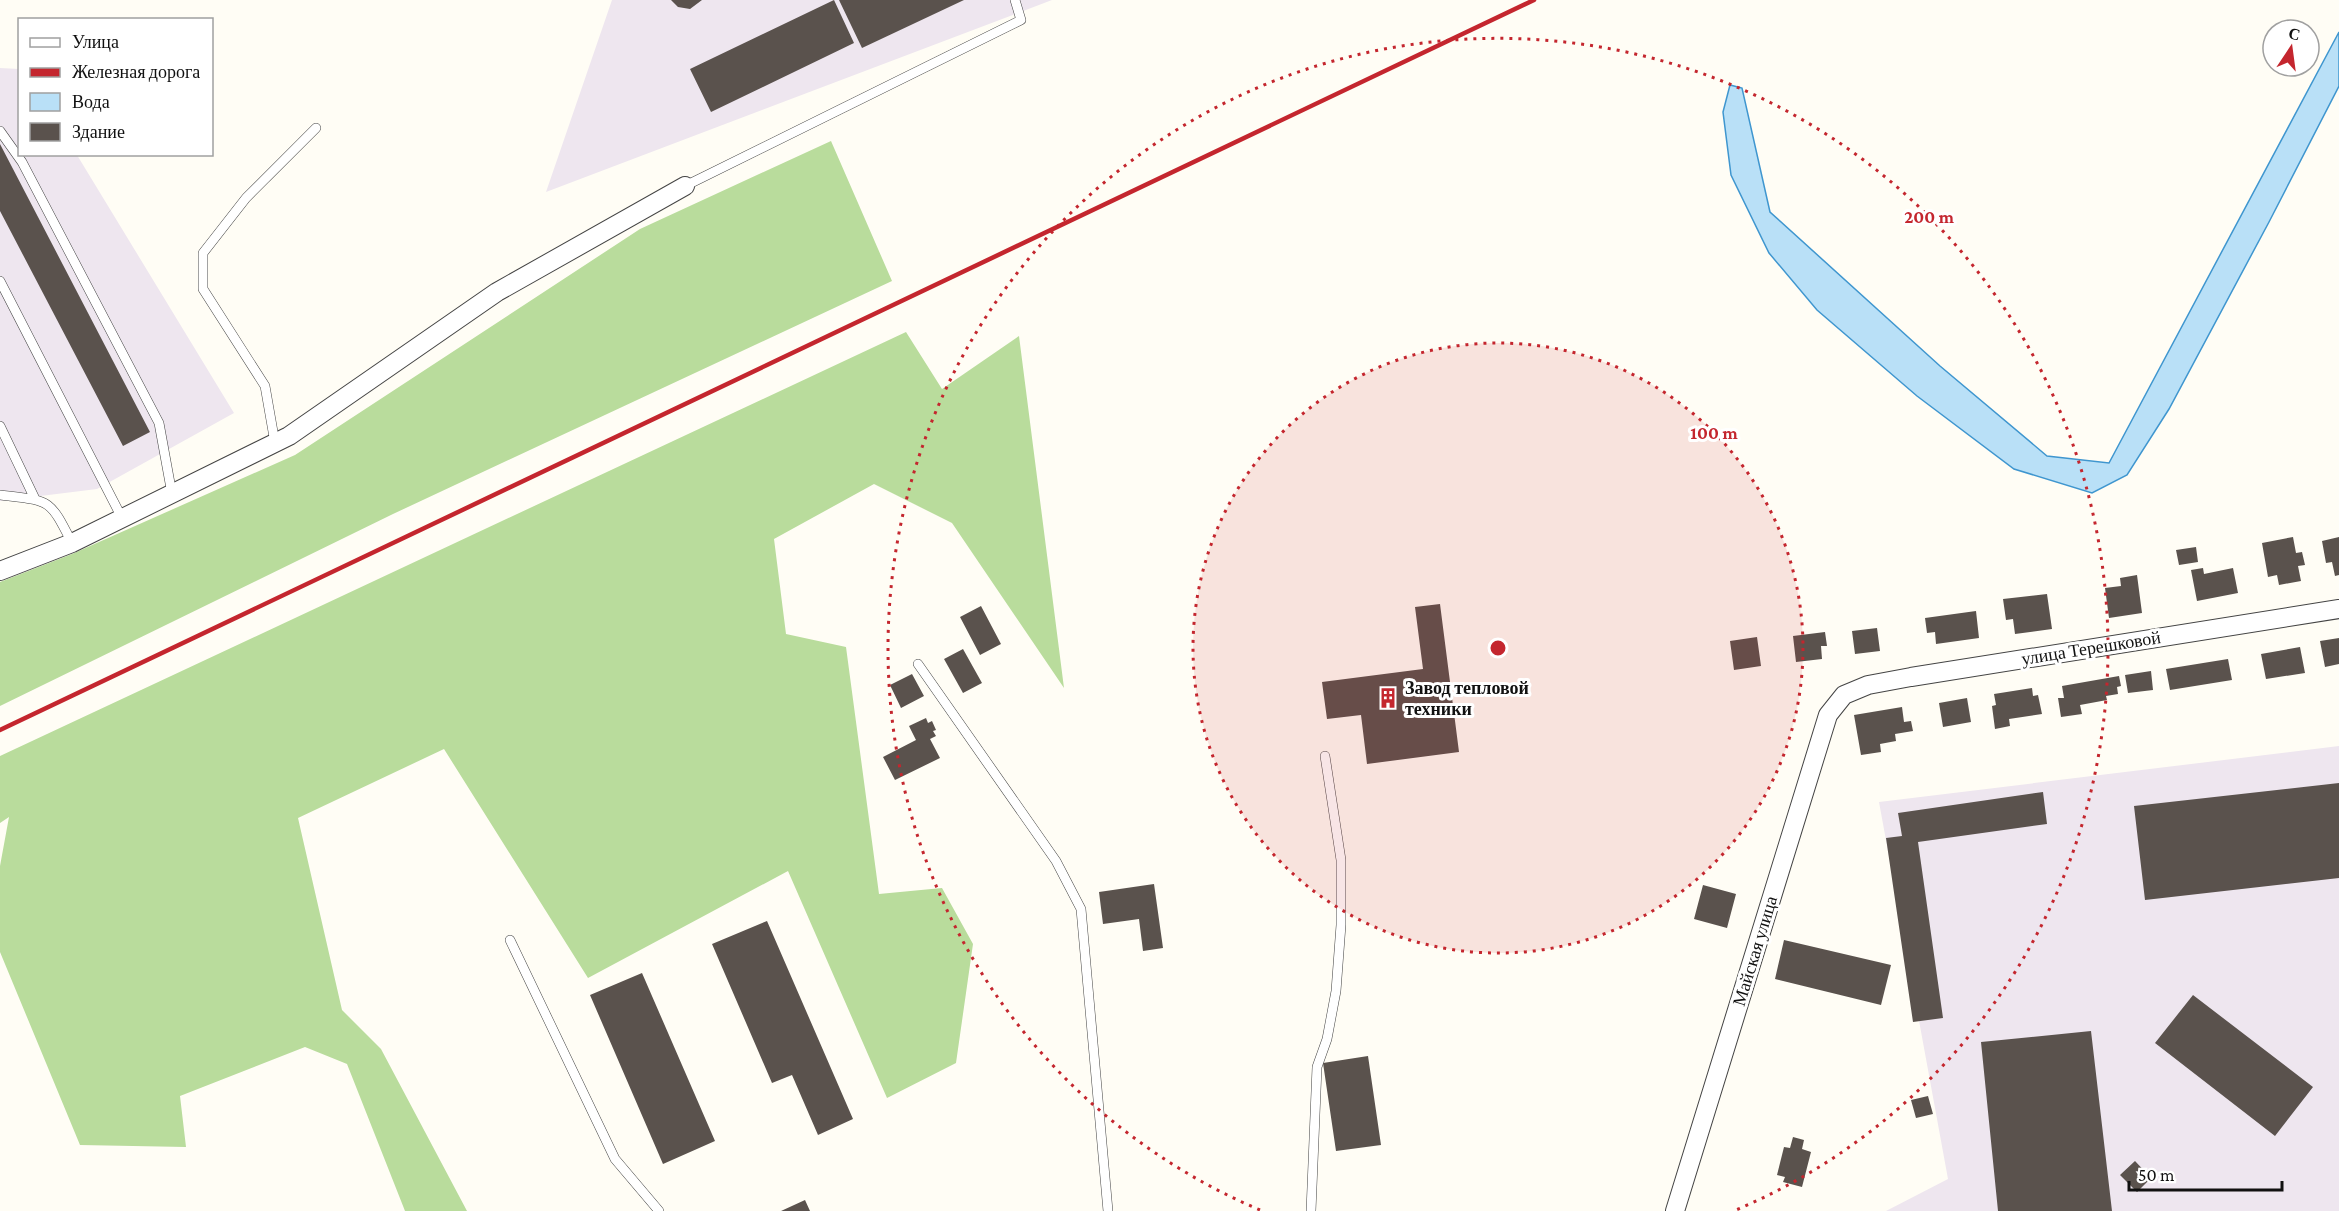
<svg xmlns="http://www.w3.org/2000/svg" width="2339" height="1211" viewBox="0 0 2339 1211" font-family="'Crimson Pro',serif">
<style>
.industrial{fill:#eee6ef}
.forest{fill:#b9dc9c}
.water{fill:#b9e0f7;stroke:#3f96cf;stroke-width:1.5}
.building{fill:#5a524d}
.lines{fill:none;stroke-linecap:round;stroke-linejoin:round}
.service-casing{stroke:#444;stroke-width:10}
.minor-casing{stroke:#444;stroke-width:20}
.service{stroke:#fff;stroke-width:9}
.minor{stroke:#fff;stroke-width:18}
.rail{stroke:#c4262e;stroke-width:4.5}
.ring{fill:none;stroke:#c4262e;stroke-width:3;stroke-dasharray:3 6}
.labels{text-anchor:middle;stroke-width:6;stroke-linejoin:round;paint-order:stroke}
.street-label{font-size:18px;fill:#111;stroke:#fff}
.poi-label{font-size:18px;font-weight:bold;fill:#111;stroke:#fff;text-anchor:start}
.centre{fill:#c4262e;stroke:#fff;stroke-width:3}
.ring-label{font-size:18px;text-anchor:middle;font-weight:bold;fill:#c4262e;stroke:#fff;stroke-width:6;stroke-linejoin:round;paint-order:stroke}
</style>
<rect width="100%" height="100%" fill="#fffdf5"/>
<path class="industrial" d="M 612,0 L 1052,0 L 546,192 Z
M 0,68 L 19,69 L 20,154 L 77,155 L 234,413 L 97,489 L 0,501 Z
M 2339,746 L 2339,1211 L 1886,1211 L 1948,1179 L 1879,802 Z"/>
<path class="forest" d="M 831,141 L 892,281 L 393,514 L 0,706 L 0,582 L 72,554 L 295,455 L 640,229 Z
M 906,332 L 942,389 L 1019,336 L 1064,688 L 952,523 L 874,484 L 774,539 L 786,634 L 846,647 L 879,894 L 942,888 L 973,944 L 956,1063 L 887,1098 L 788,871 L 588,978 L 444,749 L 298,818 L 342,1010 L 381,1049 L 467,1211 L 405,1211 L 347,1064 L 305,1047 L 180,1096 L 186,1147 L 80,1145 L 0,952 L 0,866 L 9,817 L 0,823 L 0,756 Z"/>
<path class="water" d="M 2339,32 L 2339,86 L 2269,222 L 2169,409 L 2127,475 L 2092,493 L 2014,469 L 1917,396 L 1817,310 L 1769,253 L 1731,175 L 1723,112 L 1730,85 L 1742,88 L 1770,212 L 1940,366 L 2047,456 L 2109,463 Z"/>
<path class="building" d="M 671,0 L 702,0 L 690,9 L 678,7 Z
M 834,0 L 854,43 L 711,112 L 690,69 Z
M 839,0 L 964,0 L 862,48 Z
M 0,144 L 150,432 L 123,446 L 0,211 Z
M 2293,537 L 2296,553 L 2302,552 L 2305,565 L 2298,566 L 2301,581 L 2279,585 L 2277,575 L 2268,577 L 2262,543 Z
M 2339,537 L 2339,575 L 2335,576 L 2332,562 L 2326,563 L 2322,541 Z
M 2196,547 L 2198,562 L 2179,565 L 2176,550 Z
M 2203,568 L 2204,574 L 2233,568 L 2238,593 L 2197,601 L 2191,570 Z
M 2137,575 L 2142,613 L 2109,618 L 2105,588 L 2121,586 L 2120,578 Z
M 2047,594 L 2052,629 L 2015,634 L 2013,619 L 2006,620 L 2003,599 Z
M 1440,604 L 1459,752 L 1367,764 L 1361,715 L 1327,719 L 1322,682 L 1423,669 L 1415,607 Z
M 981,606 L 1001,644 L 980,655 L 960,617 Z
M 1976,611 L 1979,638 L 1936,644 L 1935,632 L 1927,633 L 1925,618 Z
M 1877,628 L 1880,651 L 1855,654 L 1852,631 Z
M 1825,632 L 1827,646 L 1821,646 L 1822,659 L 1796,662 L 1793,636 Z
M 1757,637 L 1761,666 L 1734,670 L 1730,641 Z
M 2339,638 L 2339,664 L 2325,667 L 2320,641 Z
M 2300,647 L 2305,673 L 2266,679 L 2261,654 Z
M 963,649 L 982,683 L 963,693 L 944,659 Z
M 2228,659 L 2232,680 L 2170,690 L 2166,669 Z
M 2151,671 L 2153,690 L 2128,693 L 2125,675 Z
M 912,674 L 924,696 L 901,708 L 890,685 Z
M 2119,676 L 2121,686 L 2117,687 L 2118,694 L 2106,696 L 2107,700 L 2080,705 L 2082,714 L 2061,717 L 2058,698 L 2064,698 L 2062,686 Z
M 2032,688 L 2033,696 L 2038,695 L 2042,714 L 2009,719 L 2010,726 L 1995,729 L 1992,706 L 1996,705 L 1994,694 Z
M 1967,698 L 1971,722 L 1943,727 L 1939,703 Z
M 1902,707 L 1904,722 L 1911,721 L 1913,731 L 1895,734 L 1896,741 L 1880,744 L 1881,752 L 1861,755 L 1854,715 Z
M 926,718 L 928,723 L 932,721 L 936,730 L 933,731 L 936,736 L 930,739 L 940,758 L 895,780 L 883,757 L 916,740 L 909,726 Z
M 2339,783 L 2339,878 L 2145,900 L 2134,806 Z
M 2043,792 L 2047,824 L 1918,842 L 1943,1018 L 1913,1022 L 1886,838 L 1902,836 L 1898,813 Z
M 1154,884 L 1163,948 L 1143,951 L 1139,919 L 1103,924 L 1099,892 Z
M 1703,885 L 1736,894 L 1727,928 L 1694,919 Z
M 767,921 L 853,1119 L 818,1135 L 792,1075 L 772,1083 L 712,944 Z
M 1784,940 L 1891,965 L 1881,1005 L 1775,979 Z
M 642,973 L 715,1141 L 663,1164 L 590,995 Z
M 2193,995 L 2313,1087 L 2275,1136 L 2155,1043 Z
M 2091,1031 L 2112,1211 L 1998,1211 L 1981,1042 Z
M 1368,1056 L 1381,1145 L 1336,1151 L 1323,1063 Z
M 1928,1096 L 1933,1114 L 1916,1118 L 1911,1100 Z
M 1793,1137 L 1804,1140 L 1802,1149 L 1811,1152 L 1802,1187 L 1783,1182 L 1785,1177 L 1777,1175 L 1784,1147 L 1790,1148 Z
M 2135,1161 L 2151,1178 L 2137,1192 L 2120,1175 Z
M 805,1200 L 810,1211 L 781,1211 Z"/>
<g class="lines">
<g class="service-casing">
<path id="service" d="M 0,131 L 22,162 L 159,423 L 172,494
M 685,186 L 1021,20 L 1015,0
M 0,281 L 122,518
M 0,426 L 35,499
M 275,443 L 265,386 L 203,289 L 203,253 L 246,198 L 316,128
M 0,495 C 51,501 49,498 72,543
M 918,664 L 1056,861 L 1081,909 L 1108,1211
M 510,940 L 615,1159 L 659,1211
M 1311,1211 L 1317,1067 L 1327,1039 L 1336,991 L 1341,925 L 1341,860 L 1325,756"/>
</g>
<g class="minor-casing">
<path id="minor" d="M 0,571 L 72,543 L 289,436 L 497,292 L 685,186
M 1675,1211 L 1828,715 L 1844,695 L 1868,685 L 1911,677 L 2339,609"/>
</g>
<use href="#service" class="service"/>
<use href="#minor" class="minor"/>
<path class="rail" d="M 0,730 C 510,484 1024,246 1534,0"/>
</g>
<circle cx="1498" cy="648" r="305" fill="#c4262e" fill-opacity=".12"/>
<g class="ring">
<circle cx="1498" cy="648" r="305"/>
<path d="M1260 1210A610 610 0 1 1 1736 1210"/>
</g>
<defs>
<g id="building-bare" transform="scale(1.62)"><path d="M-4-6H4V6H1V3H-1V6H-4ZM-2.5-4.3h1.7v1.8h-1.7ZM.8-4.3h1.7v1.8H.8ZM-2.5-1h1.7V.8h-1.7ZM.8-1h1.7V.8H.8Z" fill="#c4262e" stroke="#fff" stroke-width="2.5" paint-order="stroke"/></g>
</defs>
<g fill-rule="evenodd">
<use href="#building-bare" x="1388" y="698"/>
</g>
<g class="labels">
<g class="street-label">
<text transform="translate(2091 648) rotate(-9)" y="6">улица Терешковой</text>
<text transform="translate(1755 951) rotate(-73)" y="6">Майская улица</text>
</g>
<g class="poi-label">
<text x="1405" y="694">Завод тепловой<tspan x="1405" dy="21">техники</tspan></text>
</g>
</g>
<circle cx="1498" cy="648" r="9" class="centre"/>
<g class="ring-label">
<text x="1929" y="223">200 m</text>
<text x="1714" y="439">100 m</text>
</g>
<rect x="18" y="18" width="195" height="138" fill="#ffffff" stroke="#a0a0a0" stroke-width="1.5"/>
<rect x="30" y="38" width="30" height="9" fill="#ffffff" stroke="#a0a0a0" stroke-width="1.5"/>
<text x="72" y="48" font-size="18" fill="#111111">Улица</text>
<rect x="30" y="68" width="30" height="9" fill="#c4262e" stroke="#a0a0a0" stroke-width="1.5"/>
<text x="72" y="78" font-size="18" fill="#111111">Железная дорога</text>
<rect x="30" y="93" width="30" height="18" fill="#b9e0f7" stroke="#a0a0a0" stroke-width="1.5"/>
<text x="72" y="108" font-size="18" fill="#111111">Вода</text>
<rect x="30" y="123" width="30" height="18" fill="#5a524d" stroke="#a0a0a0" stroke-width="1.5"/>
<text x="72" y="138" font-size="18" fill="#111111">Здание</text>
<g transform="translate(2291 48) rotate(13)"><circle r="28" fill="#ffffff" stroke="#a0a0a0" stroke-width="1.5"/>
<path d="M0-4.5L10 22L0 15L-10 22Z" fill="#c4262e"/>
<text y="-9" font-size="16" font-weight="bold" text-anchor="middle" fill="#111111">С</text>
</g>
<path d="M2129 1181v9h153v-9" fill="none" stroke="#111111" stroke-width="3"/>
<text x="2138" y="1181" font-size="18" fill="#111111" stroke="#ffffff" stroke-width="4.5" paint-order="stroke">50 m</text>
</svg>
